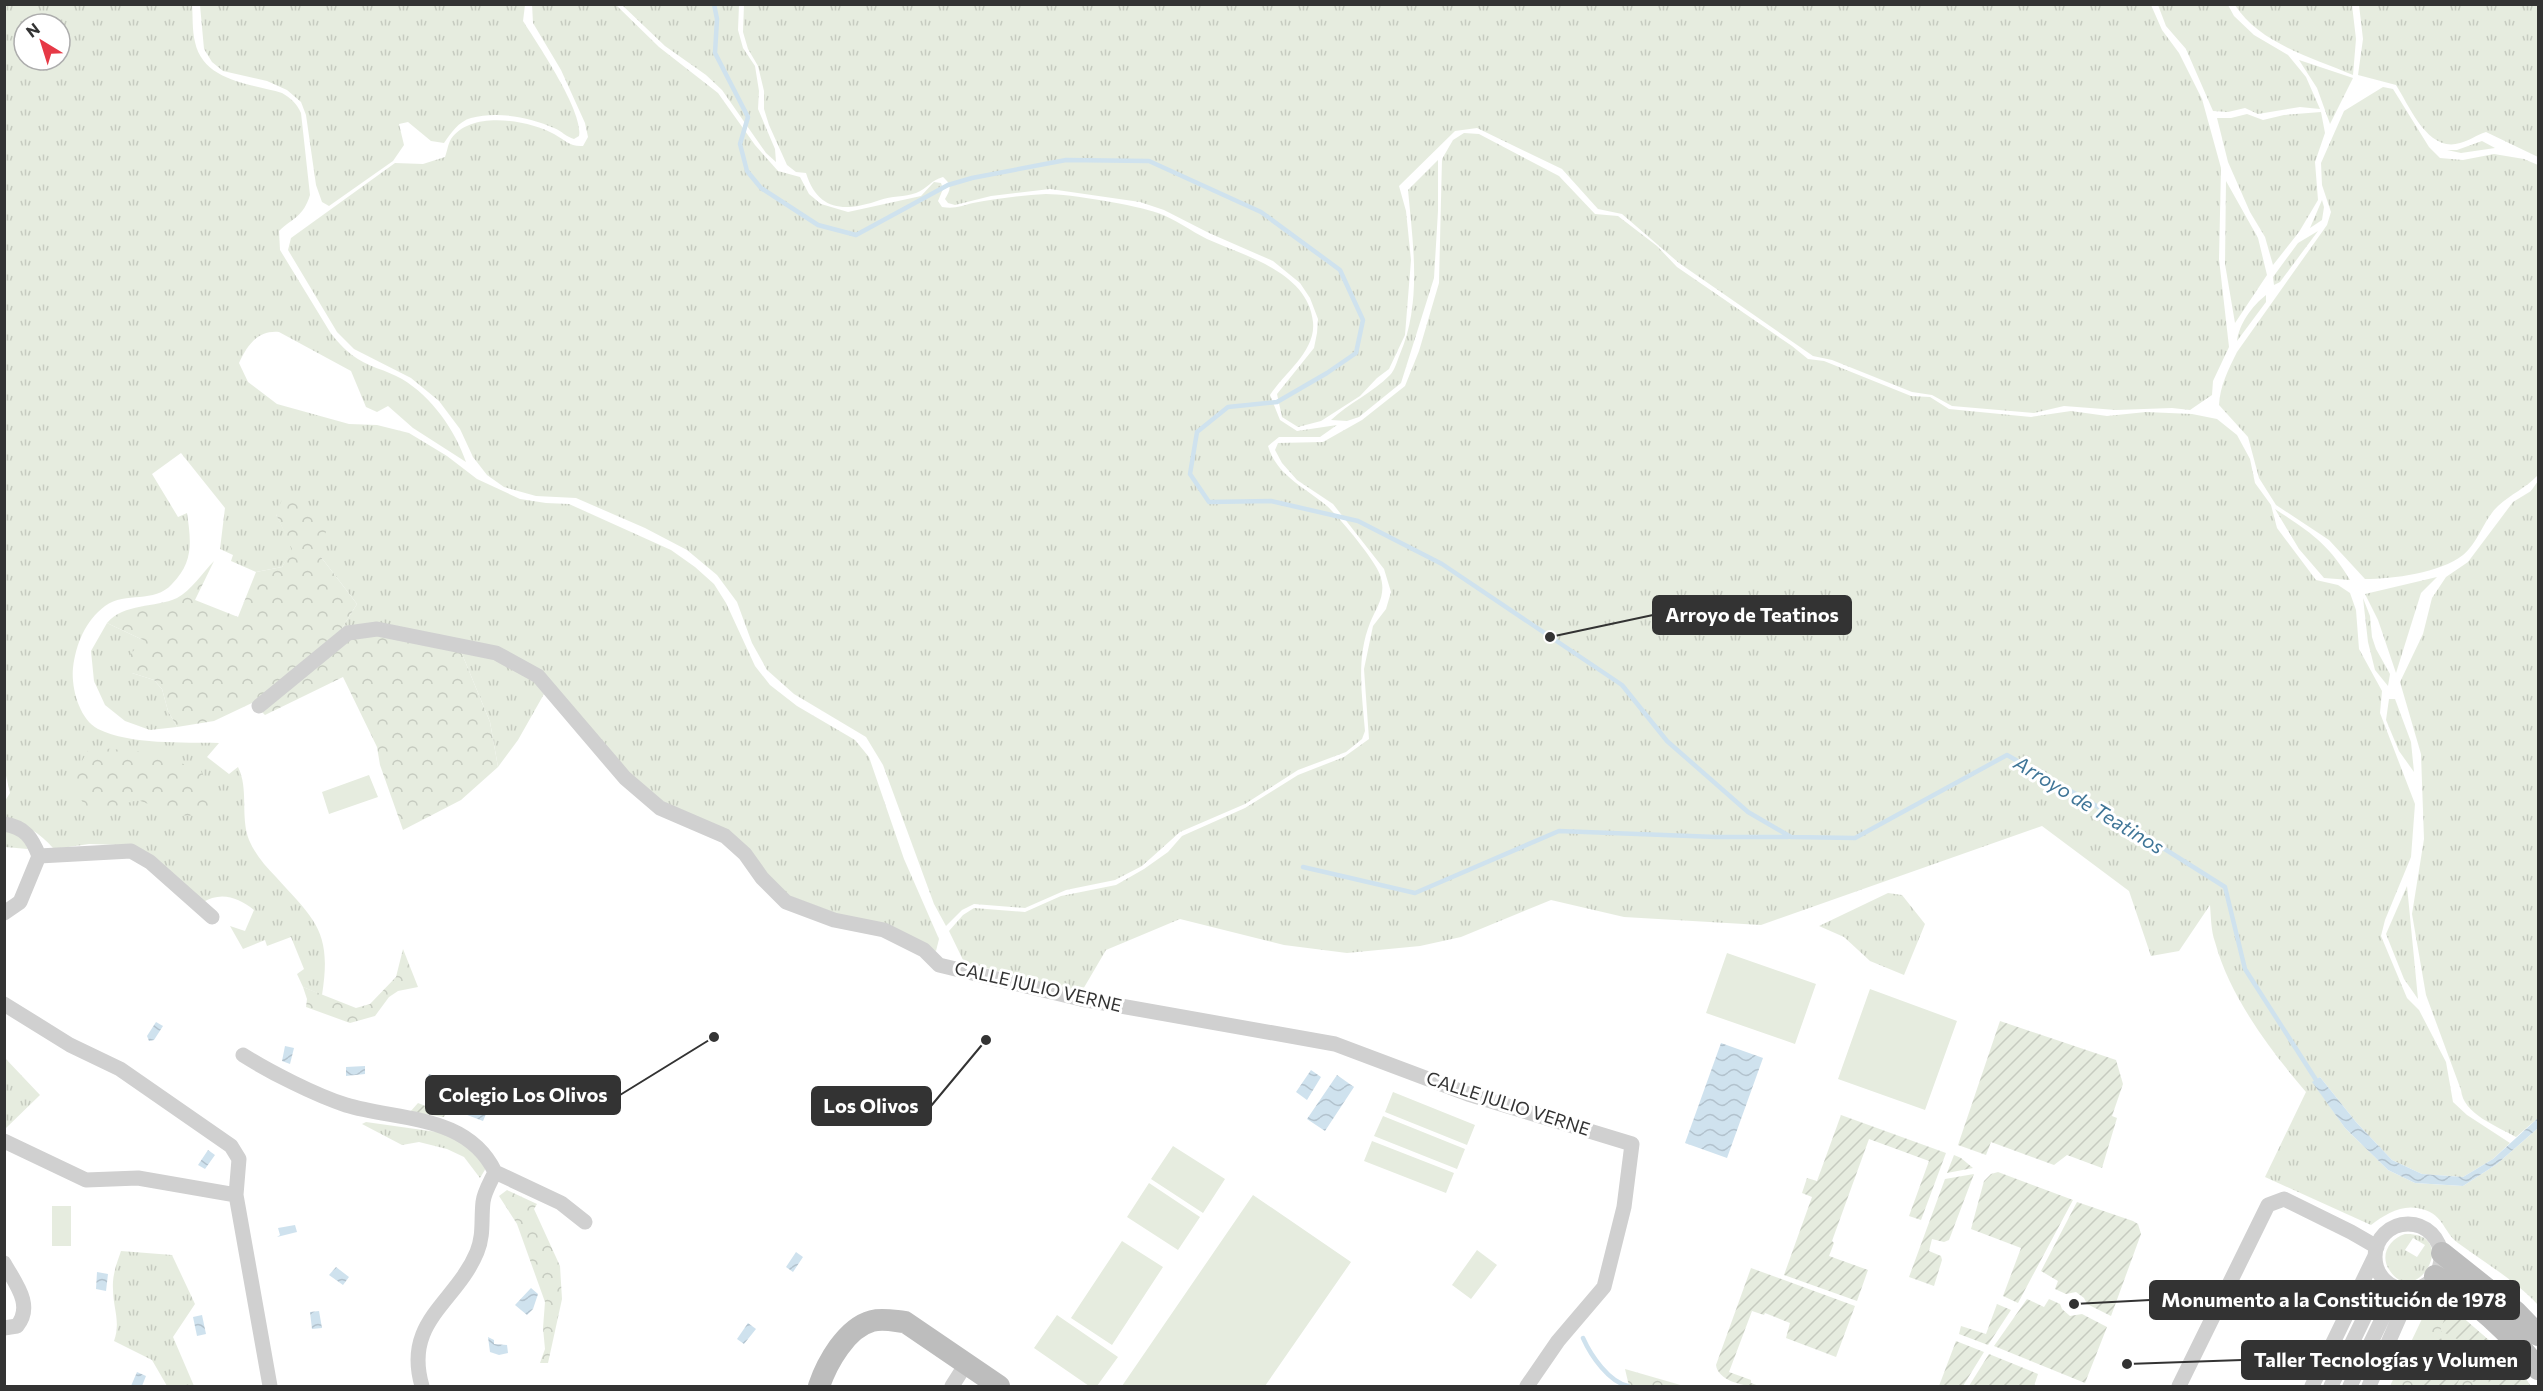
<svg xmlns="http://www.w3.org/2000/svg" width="2543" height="1391" viewBox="0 0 2543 1391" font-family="Commissioner,sans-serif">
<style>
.grass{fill:url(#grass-tufts);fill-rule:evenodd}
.forest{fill:url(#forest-crowns)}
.garden{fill:url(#garden-furrows)}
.pitch{fill:#e6ecdf}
.water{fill:url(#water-waves)}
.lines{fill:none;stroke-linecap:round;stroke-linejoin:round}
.stream{stroke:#cfe2ee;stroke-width:4.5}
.street{stroke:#d0d0d0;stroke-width:15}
.secondary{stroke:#bdbdbd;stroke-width:22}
.labels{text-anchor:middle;stroke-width:6;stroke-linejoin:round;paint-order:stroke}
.street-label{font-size:18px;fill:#333;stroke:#fff}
.water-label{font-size:20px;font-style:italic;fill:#3f7597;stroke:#fff}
.leader{fill:none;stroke:#333;stroke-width:2}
.callout-dot{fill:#333;stroke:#fff;stroke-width:2}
.callout{fill:#333;stroke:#333;stroke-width:2}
.callout-label{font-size:20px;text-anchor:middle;font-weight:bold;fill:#fff}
</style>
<defs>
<pattern id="grass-tufts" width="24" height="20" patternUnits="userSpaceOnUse" patternTransform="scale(1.5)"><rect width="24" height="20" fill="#e6ecdf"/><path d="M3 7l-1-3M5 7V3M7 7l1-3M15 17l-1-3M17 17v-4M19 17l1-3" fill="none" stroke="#c6cbc0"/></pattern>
<pattern id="forest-crowns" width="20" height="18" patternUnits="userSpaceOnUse" patternTransform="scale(1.5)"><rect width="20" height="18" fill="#e6ecdf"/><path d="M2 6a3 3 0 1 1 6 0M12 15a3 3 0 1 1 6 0" fill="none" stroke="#c6cbc0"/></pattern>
<pattern id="garden-furrows" width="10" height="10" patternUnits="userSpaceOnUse" patternTransform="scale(1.5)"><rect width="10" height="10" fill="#e6ecdf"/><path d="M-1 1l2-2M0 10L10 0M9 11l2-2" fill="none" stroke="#c6cbc0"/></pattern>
<pattern id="water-waves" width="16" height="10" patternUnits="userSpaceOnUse" patternTransform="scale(1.5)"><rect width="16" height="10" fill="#cfe2ee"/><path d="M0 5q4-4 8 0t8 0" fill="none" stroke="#b2c2cd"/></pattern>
</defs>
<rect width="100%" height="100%" fill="#fff"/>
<path class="grass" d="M 532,4 L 616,5 L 659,47 L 718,93 L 755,145 L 778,171 L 800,177 L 809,194 L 821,204 L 848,212 L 921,196 L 934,182 L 941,183 L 943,189 L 938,201 L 942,207 C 955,209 961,206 973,203 C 996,199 1022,195 1046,194 C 1070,194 1136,205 1158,213 C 1175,219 1191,231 1207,239 C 1245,256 1308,272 1313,322 C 1316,351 1285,372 1270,395 L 1280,420 L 1297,431 L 1337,425 L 1320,437 L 1279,437 L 1268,446 C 1277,476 1305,487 1327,506 C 1340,518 1375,560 1380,575 C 1387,595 1377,606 1370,623 C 1356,658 1362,695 1365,731 L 1362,739 L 1346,752 L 1298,770 L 1245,804 L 1180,832 L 1142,866 L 1115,880 L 1066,890 L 1025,908 L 974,904 L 962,910 L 946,926 L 934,904 L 883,765 L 866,737 L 794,694 L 767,670 L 752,643 L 737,602 L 717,575 L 687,550 L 645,528 L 576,498 L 536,496 L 504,487 L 487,475 L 473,457 L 460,429 L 439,401 L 411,378 L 354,349 L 337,332 L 288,250 L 291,238 L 395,163 L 423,164 L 445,157 C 447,152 448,144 451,139 C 471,110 528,120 554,134 C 565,140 570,147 583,146 L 588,137 L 585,123 L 561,70 L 533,23 Z
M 744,4 L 2151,5 L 2162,30 L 2179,53 L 2202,99 L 2221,168 L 2219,259 L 2229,347 L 2213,381 L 2212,395 L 2190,410 L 2172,408 L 2116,410 L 2064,406 L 2034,413 L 1952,406 L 1932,395 L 1912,392 L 1832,360 L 1813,356 L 1679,263 L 1622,214 L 1598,209 L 1562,169 L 1477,128 L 1455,131 L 1399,186 L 1406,211 L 1411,260 L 1405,335 L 1389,369 L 1377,378 L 1360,396 L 1321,421 L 1298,427 L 1282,417 L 1277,394 L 1314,348 L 1317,333 L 1318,319 L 1310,298 L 1300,283 L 1273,261 L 1209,233 L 1164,210 L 1140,202 L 1050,189 L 991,196 L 955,205 L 948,203 L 945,199 C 951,189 952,185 943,177 C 931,180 927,189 916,193 C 905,197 891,196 880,200 C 846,212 818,212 806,173 L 796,172 L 787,165 L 769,125 L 764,109 L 764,91 L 758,66 L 748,49 L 743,32 Z
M 5,5 L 192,5 C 193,16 192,30 195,42 C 203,81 251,84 282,93 C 291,98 297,104 301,113 L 310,195 C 303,217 294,217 279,231 L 280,250 L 330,332 C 336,340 344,349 352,355 C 367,367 387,370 402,379 C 432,397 455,430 466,462 L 413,428 L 388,406 L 377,412 L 366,407 L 351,371 L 279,332 C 258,330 247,345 239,363 L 248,382 L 277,404 L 349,424 L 377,425 L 409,433 L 447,456 L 477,479 L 520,499 L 546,503 L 569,504 L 671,550 L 695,567 L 714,584 L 726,603 L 755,666 L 770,685 L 797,706 L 855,740 L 869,757 L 904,859 L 939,939 L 936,951 L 787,895 L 766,873 L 680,811 L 659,799 L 621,766 L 540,671 L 492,650 L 337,636 L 357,604 L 321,557 L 276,514 L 293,549 L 282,567 L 256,572 L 231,561 L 233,555 L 220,549 L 225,508 L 181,453 L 152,474 L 178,517 L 187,513 C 191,541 194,562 172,584 C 154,604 126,591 105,606 C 85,621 76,644 73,668 C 71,687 79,719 98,729 C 131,745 183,742 219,743 L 207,757 L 229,774 L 238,767 C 249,789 240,816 249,840 C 255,854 265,866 276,877 C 316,921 332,932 322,995 L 303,987 L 297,974 L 304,969 L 291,937 L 267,946 L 265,940 L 243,949 L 230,926 L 245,931 L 254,910 C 238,897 220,891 202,903 L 122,845 L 89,844 L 54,849 C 39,832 26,825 5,819 L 5,801 L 10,793 L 4,767 ZM 24,24 L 60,24 L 60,60 L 24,60 Z
M 200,5 L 525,5 L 523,21 C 537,43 584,112 579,136 L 574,139 C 566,137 562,131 554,128 C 530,117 497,111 471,118 C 459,121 450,134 444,143 L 431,141 L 408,122 L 399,124 L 404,145 L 393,161 L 329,206 L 322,202 L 316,185 L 306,115 L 301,102 L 287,90 L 267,81 L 223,71 L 212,62 L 204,49 Z
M 622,5 L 739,5 L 738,30 L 743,48 L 755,66 L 759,91 L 758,109 L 775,149 L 776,162 L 766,153 L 722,90 L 706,75 L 665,46 Z
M 2158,5 L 2228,5 L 2234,16 L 2254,35 L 2288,55 L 2306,77 L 2320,109 L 2300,107 L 2258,114 L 2245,108 L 2228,112 L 2213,111 L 2186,49 L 2166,26 Z
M 2235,5 L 2352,5 L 2356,39 L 2353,75 C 2312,57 2260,44 2235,5 Z
M 2359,5 L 2538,5 L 2538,157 L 2486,132 C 2476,135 2469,141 2460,143 C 2428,153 2410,107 2396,85 L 2358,75 L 2363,39 Z
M 2299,60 L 2353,78 L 2330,124 L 2317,88 Z
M 2383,87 L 2393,89 L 2429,147 L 2440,158 L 2463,160 L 2494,154 L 2524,159 L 2538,165 L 2538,475 C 2526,488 2511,494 2498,506 C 2484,519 2478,543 2463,555 C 2440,573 2393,579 2365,579 L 2329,540 L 2276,505 L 2259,478 L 2248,437 L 2219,405 C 2220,386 2228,370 2237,352 L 2327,225 L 2331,212 L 2322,185 L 2321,163 L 2344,111 Z
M 2321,112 L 2325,133 L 2315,162 L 2318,200 L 2299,232 L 2273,265 L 2265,237 L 2250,212 L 2228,162 L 2217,118 L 2231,118 L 2247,114 L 2263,120 L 2284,115 Z
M 1464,133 L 1479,134 L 1559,176 L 1595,214 L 1618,216 L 1657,246 L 1677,267 L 1792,346 L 1808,359 L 1824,361 L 1911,396 L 1930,397 L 1949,409 L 2031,417 L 2071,411 L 2107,416 L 2146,412 L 2192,414 L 2217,419 L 2237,435 L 2250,459 L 2255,483 L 2271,505 L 2277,528 L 2316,580 L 2338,585 L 2350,593 L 2356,610 L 2359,649 L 2382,691 L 2380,713 L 2415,804 L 2411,857 L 2385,920 L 2381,936 L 2407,998 L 2419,1010 L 2446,1062 L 2453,1102 L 2467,1115 L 2510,1143 L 2493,1159 L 2463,1177 L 2422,1174 L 2392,1160 L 2356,1122 L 2320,1077 L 2313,1082 L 2345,1128 L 2388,1170 L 2415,1183 L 2463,1186 L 2497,1164 L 2538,1128 L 2538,1305 C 2515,1280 2485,1263 2458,1243 C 2442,1231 2444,1212 2417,1208 C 2400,1205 2384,1215 2371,1225 L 2265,1177 L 2306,1092 C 2270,1050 2230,997 2215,942 C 2211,931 2211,917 2210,905 L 2179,951 L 2151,956 L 2129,891 L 2042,826 L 1761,925 L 1624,917 L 1551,900 L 1461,937 L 1420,946 L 1347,953 L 1284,945 L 1180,919 L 1106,950 L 1082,991 L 1038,982 L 964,962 L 949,931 L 963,915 L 974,908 L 1025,912 L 1061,896 L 1116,885 L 1144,869 L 1168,852 L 1182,836 L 1245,808 L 1298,775 L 1344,757 L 1369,739 L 1364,669 L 1373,626 L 1386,609 L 1391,592 L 1384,569 L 1333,504 L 1297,480 L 1282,463 L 1275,450 L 1278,443 L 1323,442 L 1362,420 L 1405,386 L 1419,351 L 1439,283 L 1442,159 L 1453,140 Z
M 2482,141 L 2495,148 L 2461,153 L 2447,150 L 2457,150 Z
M 1438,160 L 1438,211 L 1434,278 L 1401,383 L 1359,417 L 1347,421 L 1331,420 C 1349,403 1372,393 1390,375 C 1395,370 1397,361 1400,354 C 1422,303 1413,244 1408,190 Z
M 2226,181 L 2258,238 L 2267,275 L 2235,323 L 2225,264 Z
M 2322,200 L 2324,207 L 2322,220 L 2310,228 Z
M 2318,231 L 2280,282 L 2274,285 L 2273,277 L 2298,243 Z
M 2266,295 L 2266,302 L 2237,341 C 2239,324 2252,306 2266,295 Z
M 2538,481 L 2538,1118 L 2516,1137 C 2497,1126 2463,1114 2461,1090 L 2426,995 L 2412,914 L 2424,839 L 2421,754 L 2400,682 L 2423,634 L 2432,598 L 2446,577 L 2468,562 L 2513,502 L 2531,491 Z
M 2275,509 C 2310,532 2328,543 2350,580 L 2324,578 L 2299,549 Z
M 2437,577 L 2421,593 L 2396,673 L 2378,620 L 2365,594 Z
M 2363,598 L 2370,616 L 2372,637 L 2376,649 L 2390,674 L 2388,686 L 2375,670 L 2368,642 Z
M 107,623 L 143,640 L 132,673 L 154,680 L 162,689 L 168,711 L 177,727 L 150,730 L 125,721 L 105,705 L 94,681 L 91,651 Z
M 460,649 L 496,658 L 527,673 L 544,694 L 518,740 L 498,767 L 490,722 Z
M 2389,699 L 2395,699 L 2411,742 L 2414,772 L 2399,751 L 2386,720 Z
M 4,829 C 16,832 23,838 28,849 L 5,847 Z
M 2407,886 L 2418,999 L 2404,979 L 2386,934 Z
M 1888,893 L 1902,895 L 1925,924 L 1904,975 L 1870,961 L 1844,937 L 1819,926 Z
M 5,1058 L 40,1095 L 5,1129 Z
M 366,1122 L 451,1134 L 471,1148 L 486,1168 L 480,1178 L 464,1157 L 447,1149 L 419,1142 L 402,1145 L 362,1124 Z
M 2405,1234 C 2461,1232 2417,1310 2390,1271 C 2379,1256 2389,1239 2405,1234 ZM 2413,1238 L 2425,1245 L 2417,1257 L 2405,1250 Z
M 121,1251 L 172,1255 L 195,1304 L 173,1337 L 194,1386 L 167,1386 L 152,1360 L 114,1341 C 121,1322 113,1308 113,1289 C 112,1275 117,1263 121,1251 Z"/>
<path class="forest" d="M 285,492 L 327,526 L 321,557 L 357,604 L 337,636 L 254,702 L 214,721 L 177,727 L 168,711 L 162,689 L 154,680 L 132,673 L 122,664 L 143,640 L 107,623 C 124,603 155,608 177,598 C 191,591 203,572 214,561 L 195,600 L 238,617 L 256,572 L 282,567 L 292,549 L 276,514 Z
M 377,632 L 460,649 L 490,722 L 498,767 L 461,800 L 403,830 L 380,765 L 377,747 L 343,677 L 265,715 L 260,710 L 349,640 Z
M 90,747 L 156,753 L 201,771 L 215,806 L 189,816 L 174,814 L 138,800 L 91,813 L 69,784 Z
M 403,949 L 418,987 L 398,991 L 389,997 L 375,1016 L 350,1023 L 306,1007 L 307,999 L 303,987 L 356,1008 L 370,1004 L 396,977 Z
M 507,1190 L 537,1204 L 534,1209 L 560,1266 L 562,1299 L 548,1363 L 540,1363 L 545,1349 L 543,1328 L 545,1302 L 517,1224 L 499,1196 Z
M 2439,1297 L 2506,1355 L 2531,1386 L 2390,1386 L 2431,1300 Z
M 1625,1369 L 1684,1386 L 1629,1386 Z"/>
<path class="garden" d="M 2000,1021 L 2116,1060 L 2123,1084 L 2112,1116 L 2117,1118 L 2102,1168 L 2067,1155 L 2054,1165 L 1991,1142 L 1986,1155 L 1958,1145 Z
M 418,1103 L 445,1114 L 444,1117 L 410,1112 Z
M 1841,1115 L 1946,1153 L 1921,1220 L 1909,1216 L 1929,1161 L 1869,1139 L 1832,1241 L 1834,1243 L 1829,1256 L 1868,1270 L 1857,1301 L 1784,1275 L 1812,1197 L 1802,1193 L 1807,1178 L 1817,1181 Z
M 1954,1155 L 1961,1158 L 1973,1168 L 1947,1173 Z
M 1998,1172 L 2073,1200 L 2018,1303 L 2003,1296 L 2021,1248 L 1971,1229 L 1984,1181 L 1991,1174 Z
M 1974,1174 L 1949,1240 L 1944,1242 L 1932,1239 L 1929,1251 L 1941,1256 L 1942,1260 L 1934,1286 L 1909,1277 L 1945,1179 Z
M 2077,1202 L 2133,1221 L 2138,1224 L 2141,1234 L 2111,1316 L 2087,1304 L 2084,1298 L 2076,1292 L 2066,1294 L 2055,1289 L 2058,1281 L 2041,1271 Z
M 1751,1268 L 1855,1306 L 1836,1357 L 1786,1338 L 1790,1323 L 1765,1313 L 1764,1315 L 1752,1311 L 1729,1372 L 1751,1380 L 1751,1383 L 1759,1386 C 1745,1387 1718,1381 1716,1365 Z
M 2439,1297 L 2506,1355 L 2531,1386 L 2489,1386 C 2489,1357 2465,1341 2440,1331 L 2444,1320 L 2425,1312 L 2431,1300 Z
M 2027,1299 L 2044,1307 L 2049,1299 L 2060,1304 L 2062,1309 L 2070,1316 L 2082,1314 L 2107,1327 L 2085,1383 L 1994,1346 Z
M 1997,1304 L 2011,1310 L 1988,1345 L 1959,1334 L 1961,1326 L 1986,1334 Z
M 2439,1338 C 2461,1345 2486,1360 2483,1386 L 2475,1386 L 2476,1383 L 2461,1376 L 2456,1386 L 2423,1386 Z
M 1956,1341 L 1984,1352 L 1963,1386 L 1939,1386 Z
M 1989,1354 L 2038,1374 L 2034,1386 L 1969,1386 Z"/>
<path class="pitch" d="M 369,775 L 378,797 L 329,814 L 322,792 Z
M 1727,953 L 1816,984 L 1795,1044 L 1706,1013 Z
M 1870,989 L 1957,1021 L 1925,1110 L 1838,1079 Z
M 1393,1092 L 1475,1125 L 1467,1145 L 1385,1112 Z
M 1383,1116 L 1465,1149 L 1457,1169 L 1374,1136 Z
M 1372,1141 L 1454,1173 L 1446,1193 L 1364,1161 Z
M 1173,1146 L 1225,1179 L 1203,1213 L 1151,1179 Z
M 1149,1183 L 1200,1217 L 1178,1250 L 1127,1217 Z
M 1253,1195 L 1351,1262 L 1265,1386 L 1122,1386 Z
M 52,1206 L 71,1206 L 71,1246 L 52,1246 Z
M 1122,1241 L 1163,1267 L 1112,1345 L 1071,1318 Z
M 1477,1250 L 1497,1265 L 1471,1299 L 1452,1285 Z
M 1057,1315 L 1118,1357 L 1097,1386 L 1089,1386 L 1034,1348 Z"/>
<path class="water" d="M 156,1022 L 163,1026 L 154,1040 L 149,1041 L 147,1036 Z
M 1721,1043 L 1763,1058 L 1727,1158 L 1685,1143 Z
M 285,1046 L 294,1048 L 290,1064 L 282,1061 Z
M 365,1066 L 365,1074 L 346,1076 L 346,1067 Z
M 1311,1070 L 1321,1077 L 1307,1100 L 1296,1092 Z
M 429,1074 L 444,1079 L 442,1086 L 426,1081 Z
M 1337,1075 L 1354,1087 L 1325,1131 L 1307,1119 Z
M 2320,1077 L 2356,1122 L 2392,1160 L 2422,1174 L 2463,1177 L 2493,1159 L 2538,1118 L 2538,1128 L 2497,1164 L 2463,1186 L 2415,1183 L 2388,1170 L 2345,1128 L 2312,1082 Z
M 464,1109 L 472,1112 L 473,1109 L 486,1114 L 483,1121 L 462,1113 Z
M 208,1150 L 215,1155 L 205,1169 L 198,1165 Z
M 295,1225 L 297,1232 L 277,1237 L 280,1235 L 278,1228 Z
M 796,1252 L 803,1257 L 793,1272 L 786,1267 Z
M 336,1267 L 349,1277 L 343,1285 L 329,1275 Z
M 97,1272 L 108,1274 L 106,1291 L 96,1289 Z
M 531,1288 L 538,1294 L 533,1309 L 527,1315 L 515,1305 Z
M 319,1311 L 322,1328 L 312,1329 L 310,1312 Z
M 202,1315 L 206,1334 L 197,1336 L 193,1317 Z
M 748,1323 L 756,1329 L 744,1344 L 737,1339 Z
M 488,1337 L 494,1340 L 494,1344 L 507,1345 L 508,1353 L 499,1355 L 490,1352 Z
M 137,1372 L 146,1376 L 142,1386 L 131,1386 Z"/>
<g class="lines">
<path class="stream" d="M 714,4 L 717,19 L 715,53 L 748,117 L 740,144 L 747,171 L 761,188 L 818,225 L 856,235 L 948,185 L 972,178 L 1066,160 L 1149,161 L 1261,212 L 1340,270 L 1363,320 L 1356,353 L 1327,373 L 1277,402 L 1228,407 L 1197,432 L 1190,474 L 1209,502 L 1271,501 L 1358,521 L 1442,564 L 1622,685 L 1667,741 L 1748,812 L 1791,837 L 1855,838 L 2007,755 L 2090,802 L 2225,887 L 2245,969 L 2318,1083
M 1303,867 L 1415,893 L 1559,831 L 1716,837 L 1788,837
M 1583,1338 C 1591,1356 1609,1382 1628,1386"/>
<path class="street" d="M 259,706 L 348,633 L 377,629 L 496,653 L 538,676 L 625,778 L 660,808 L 725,836 L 745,854 L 762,878 L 786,902 L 834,920 L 884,930 L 924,950 L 939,965 L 1081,999 L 1335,1044 L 1468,1094 L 1632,1144 L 1624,1207 L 1604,1287 L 1558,1341 L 1527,1386
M 4,824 C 25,827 32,838 39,856 L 20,902 L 4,913
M 39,856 L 131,851 L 150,862 L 212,917
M 4,1004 L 70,1045 L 120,1069 L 231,1146 L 239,1159 L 236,1195 L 270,1386
M 243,1055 C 270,1072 315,1095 346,1105 C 399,1121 467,1114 495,1172
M 4,1141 L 86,1180 L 138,1178 L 236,1195
M2375 1257a33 33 0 1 1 66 0a33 33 0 1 1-66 0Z
M 4,1263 C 15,1283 34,1305 17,1326 L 4,1328
M 422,1386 C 403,1321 456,1303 477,1252 C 484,1235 481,1220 483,1202 C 484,1192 491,1181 495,1172 L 561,1203 L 585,1222
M 952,1386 L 966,1364
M 2179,1386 L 2268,1205 L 2284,1199 L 2351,1232 L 2377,1247
M 2312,1386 L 2375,1256
M 2331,1386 L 2383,1279
M 2350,1386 L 2397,1288
M 2369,1386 L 2403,1309 L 2407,1290"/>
<path class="secondary" d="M 2442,1253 L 2516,1312 L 2538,1335
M 2435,1276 C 2475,1301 2509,1331 2538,1369
M 819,1386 C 827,1363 846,1328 872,1321 C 883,1318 894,1321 905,1322 L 999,1386"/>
</g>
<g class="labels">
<g class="street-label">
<text transform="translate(1038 987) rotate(13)" y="6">CALLE JULIO VERNE</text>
<text transform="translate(1508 1104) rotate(18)" y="6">CALLE JULIO VERNE</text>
</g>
<g class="water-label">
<text transform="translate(2089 805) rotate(31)" y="7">Arroyo de Teatinos</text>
</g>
</g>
<path class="leader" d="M1550 637L1653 615M714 1037L620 1095M986 1040L931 1106M2074 1304L2150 1300M2127 1364L2242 1360"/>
<g class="callout-dot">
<circle cx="1550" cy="637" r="6"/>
<circle cx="714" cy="1037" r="6"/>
<circle cx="986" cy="1040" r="6"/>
<circle cx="2074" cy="1304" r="6"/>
<circle cx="2127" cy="1364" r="6"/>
</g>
<g class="callout">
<rect x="1653" y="596" width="198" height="38" rx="6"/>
<rect x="426" y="1076" width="194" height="38" rx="6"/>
<rect x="812" y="1087" width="119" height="38" rx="6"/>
<rect x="2150" y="1281" width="369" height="38" rx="6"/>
<rect x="2242" y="1341" width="288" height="38" rx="6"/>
</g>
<g class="callout-label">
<text x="1752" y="622">Arroyo de Teatinos</text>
<text x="523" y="1102">Colegio Los Olivos</text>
<text x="871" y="1113">Los Olivos</text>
<text x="2334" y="1307">Monumento a la Constitución de 1978</text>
<text x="2386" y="1367">Taller Tecnologías y Volumen</text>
</g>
<rect width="2543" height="1391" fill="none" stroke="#333333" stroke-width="12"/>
<g transform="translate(42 42) rotate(322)"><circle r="28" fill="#ffffff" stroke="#adadad" stroke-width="1.5"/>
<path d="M0-4.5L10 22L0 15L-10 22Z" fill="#e63946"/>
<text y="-9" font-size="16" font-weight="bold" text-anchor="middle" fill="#333333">N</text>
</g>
</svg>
